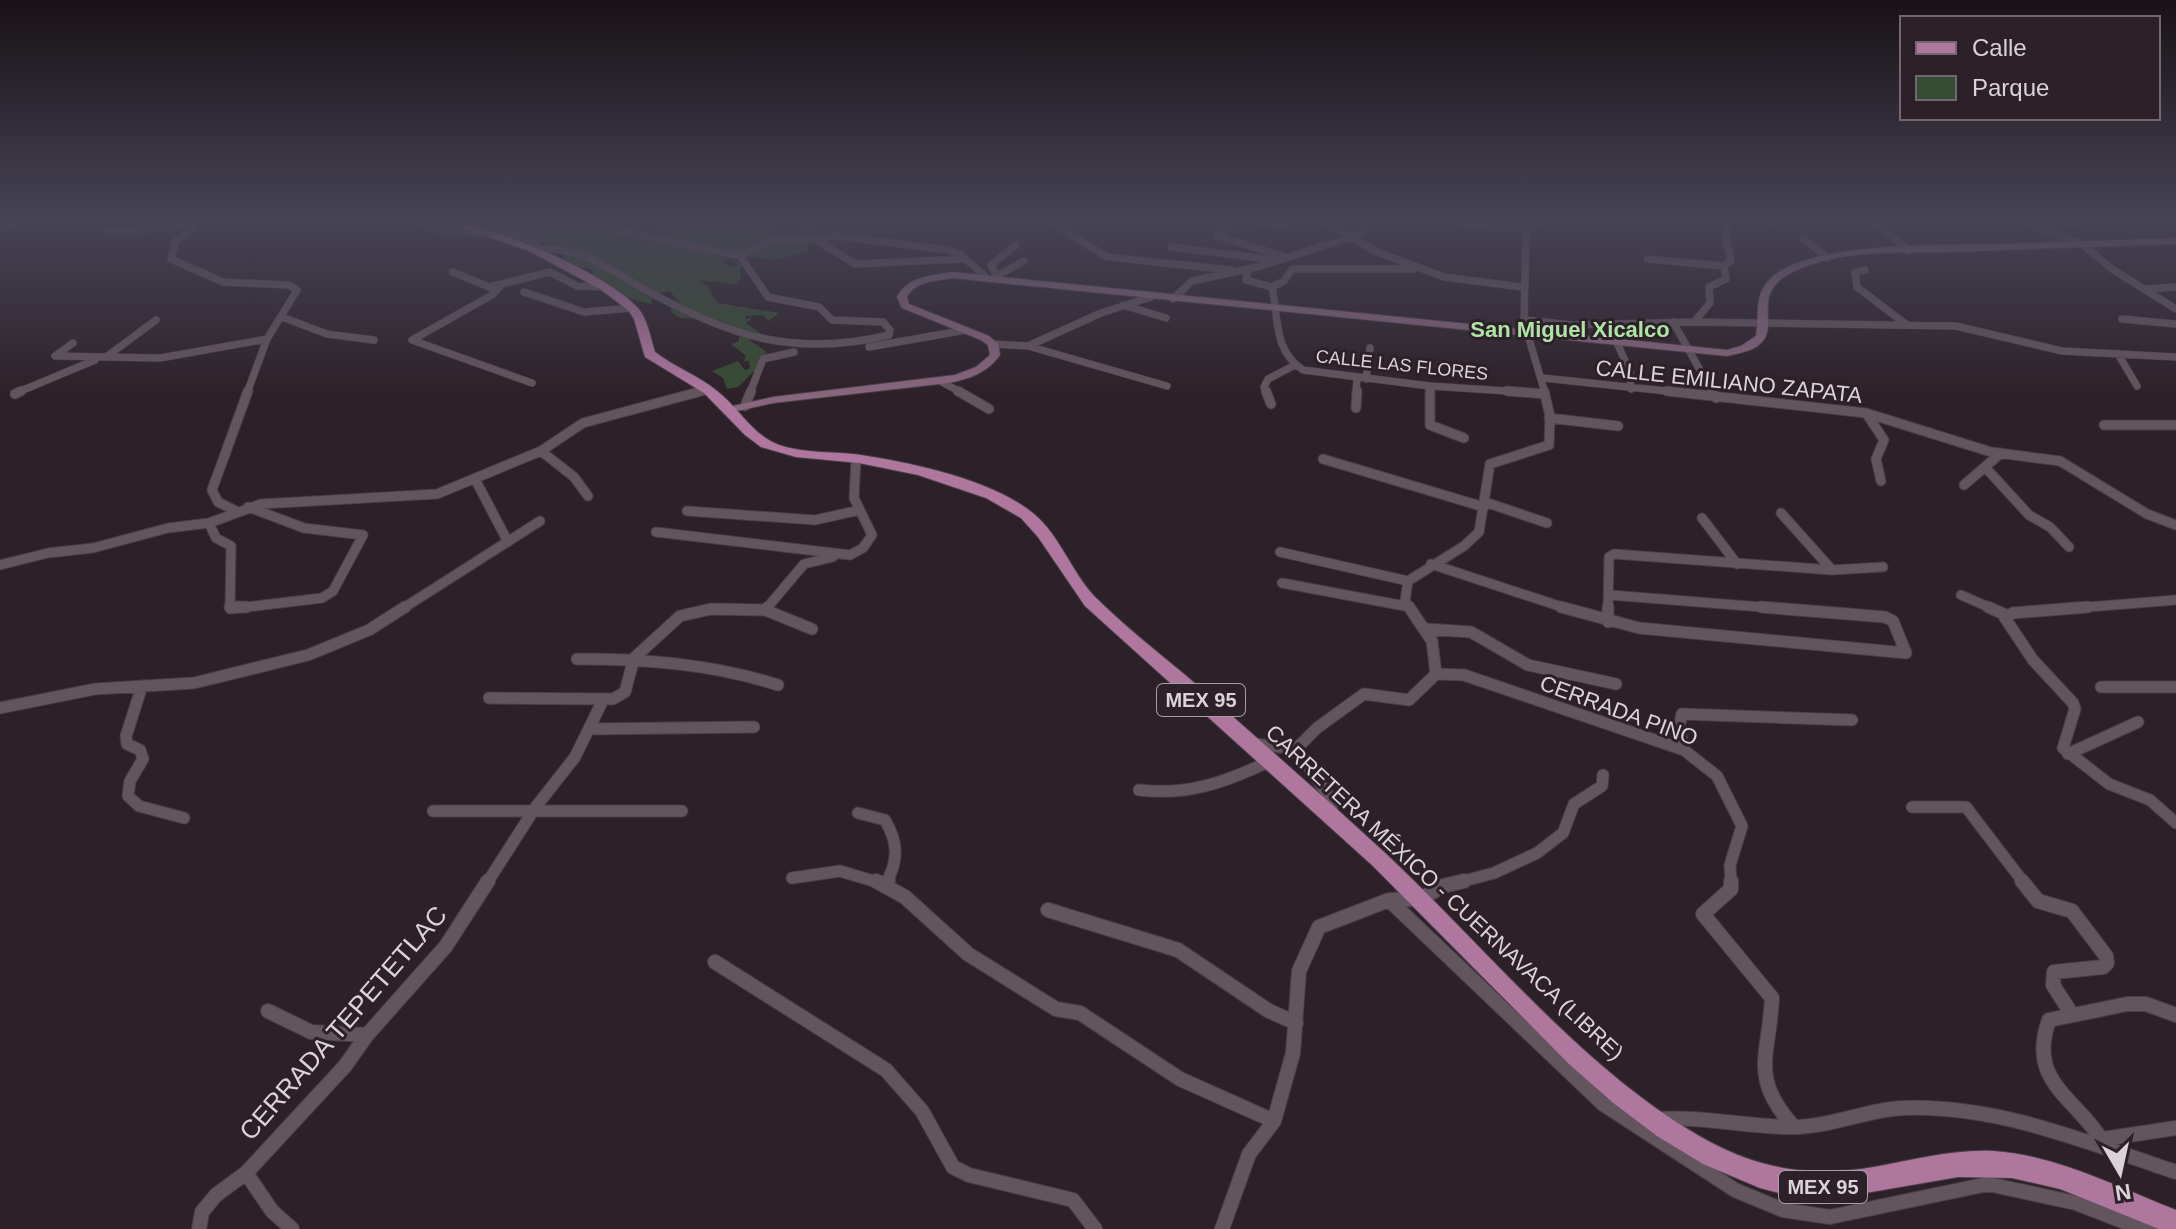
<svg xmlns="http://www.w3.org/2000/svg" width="2176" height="1229" viewBox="0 0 2176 1229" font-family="Arial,sans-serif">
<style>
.green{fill:#364c32}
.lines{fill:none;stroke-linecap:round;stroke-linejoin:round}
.street-far3-casing{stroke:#483f46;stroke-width:8}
.street-far2-casing{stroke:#483f46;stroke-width:11}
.street-far1-casing{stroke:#483f46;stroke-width:13}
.street-casing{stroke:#483f46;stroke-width:16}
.secondary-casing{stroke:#483f46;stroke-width:2}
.primary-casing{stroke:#483f46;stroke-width:2}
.street-far3{stroke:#63555e;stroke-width:7}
.street-far2{stroke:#63555e;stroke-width:9}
.street-far1{stroke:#63555e;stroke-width:11}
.street{stroke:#63555e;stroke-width:14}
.secondary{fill:#89667e;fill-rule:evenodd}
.primary{fill:#af779e;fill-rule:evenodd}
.labels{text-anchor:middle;stroke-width:6;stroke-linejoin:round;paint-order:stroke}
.far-street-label{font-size:18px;fill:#dbd3d9;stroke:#2d2129}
.shield{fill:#2d2129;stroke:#a79ea4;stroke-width:2}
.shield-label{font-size:20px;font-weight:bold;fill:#dbd3d9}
.far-quarter-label{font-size:22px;font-weight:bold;fill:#aee3a5;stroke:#2d2129}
.street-label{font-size:22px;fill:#dbd3d9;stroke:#2d2129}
.near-street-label{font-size:26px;fill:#dbd3d9;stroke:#2d2129}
</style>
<rect width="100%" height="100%" fill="#2d2129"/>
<path class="green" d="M 456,222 L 611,222 L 641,230 L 653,229 L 663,222 L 765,222 L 793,228 L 804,222 L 821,222 L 833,227 L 817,231 L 806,248 L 809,251 C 798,254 778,261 765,259 C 749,258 739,250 723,262 L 731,267 L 738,265 L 730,260 L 748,265 L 740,268 L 741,279 L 736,284 L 698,280 L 707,286 L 718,303 L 780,313 L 768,321 L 763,315 L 746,316 L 745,319 L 752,318 L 746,323 L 762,334 L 749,340 L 767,352 L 764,354 L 770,355 L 738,387 L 727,389 L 723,378 L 712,371 L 738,361 L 745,370 L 750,368 L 749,361 L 744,361 L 746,356 L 731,344 L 739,341 L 739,329 L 715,319 L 680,318 L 671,312 L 672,305 L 680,304 L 670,291 L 653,294 L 651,304 L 626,297 L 595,280 L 592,269 L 565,266 L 562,262 L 565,254 L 537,253 L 549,242 L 513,241 L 502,233 L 473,229 L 476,226 Z"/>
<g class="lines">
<g class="street-far3-casing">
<path id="street-far3" d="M 414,222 L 445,231 L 484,233
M 486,222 L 530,240 L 543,253
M 1050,222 L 1107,257 L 1231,270
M 1233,222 L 1217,236 L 1286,257
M 1256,222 L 1285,226
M 1325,222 L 1375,251 L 1444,277 L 1522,287
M 1542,222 L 1526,229 L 1524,322 L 1545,393
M 1769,222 L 1775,223
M 1874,222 L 1909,251
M 2026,222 L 2083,245 L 2112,269 L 2176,309
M 1457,224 L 1526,229
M 2040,224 L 2082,222
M 0,229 L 16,222
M 108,231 C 136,234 162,224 191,226 L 194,228 L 176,241 L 171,259 L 223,282 L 289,285 L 297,290 L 267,339 L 247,393
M 813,238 L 855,264 L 964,259
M 1803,238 L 1828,258
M 1171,247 L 1276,260
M 538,249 C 580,246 610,270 644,289 C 728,336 794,358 889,335 L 890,330 L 883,322 L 832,320 L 819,307 L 768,297 L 740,256 L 610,229 L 603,222
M 740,256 L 768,241 L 838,236 L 949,250 L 961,255 L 987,278
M 1647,259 L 1724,266
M 1248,269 L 1246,280 L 1272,287 L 1284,281 L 1292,269
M 1292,269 L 1414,269
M 1865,270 L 1855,272 L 1857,287 L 1907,325
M 453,272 L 489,287 L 550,272 L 577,286 L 604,287
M 997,276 L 991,265 L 1016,245
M 991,279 L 1024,261
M 502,284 L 492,295 L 412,340 L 532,383
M 1272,287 C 1279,319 1273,350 1303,370 L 1430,386 L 1536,393
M 2146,289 L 2176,287
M 524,292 L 584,312 L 632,308
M 1173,299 L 1192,281 L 1257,267 L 1358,235 L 1364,231 L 1363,222
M 1123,305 L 1166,318
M 282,317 L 327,334 L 374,340
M 2122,319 L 2176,324
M 1525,320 L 1572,325 L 1694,322 L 1956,326 L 2062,351 L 2176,357
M 1673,322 L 1713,393
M 1694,322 L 1710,303 L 1709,287 L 1726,279 L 1724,266 L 1731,261 L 1725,236 L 1729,222
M 73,343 L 55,356 L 160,358 L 267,339
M 993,344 L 1028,346 L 1101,313 L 1151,297
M 1618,345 L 1630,372 L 1631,389
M 1028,346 L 1167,386
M 869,347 L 966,330
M 2118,354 L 2137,386
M 106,357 L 156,320
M 1543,378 L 1685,393
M 1366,379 L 1370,348
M 940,381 L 962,393
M 1430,386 L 1430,393
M 16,393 L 95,360
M 694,393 L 707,390
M 750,393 L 763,359 L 794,352
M 1267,393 L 1264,387 L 1268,379 L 1295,365
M 1356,393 L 1357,378"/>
</g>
<g class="street-far2-casing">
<path id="street-far2" d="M 958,391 L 989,409
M 1266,391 L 1271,404
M 1430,391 L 1430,425 L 1464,438
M 1507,391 L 1545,394
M 1667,391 L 1866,413 L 1991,452 L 2060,461 L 2147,514 L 2176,525
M 1712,391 L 1716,398
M 15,394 L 21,391
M 745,406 L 751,391
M 1356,408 L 1357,391
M 1866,413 L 1884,440 L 1876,459 L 1881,481
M 1549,418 L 1618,426
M 2104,425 L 2176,425
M 541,451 L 574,477 L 588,496
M 1323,459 L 1484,507
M 1985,467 L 2029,515 L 2050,527 L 2069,547
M 475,479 L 508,542
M 1964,485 L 2001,453
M 1485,502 L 1547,523
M 236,511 L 218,502 L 212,490 L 248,391
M 687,511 L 815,520 L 860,510
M 1781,513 L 1832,570
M 1702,518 L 1737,564
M 209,523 L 216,538 L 231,546 L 230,609 L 322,598 L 333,591 L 363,535 L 304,528 L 248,507
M 656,532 L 850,555 L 863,548 L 872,535 L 854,498 L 856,459
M 1280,552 L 1408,581
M 1431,564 L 1568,609
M 0,565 L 48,553 L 93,548 L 168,528 L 209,523 L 261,504 L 437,494 L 541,451 L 583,423 L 702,391
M 1282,583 L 1410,607
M 1610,595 L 1786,609
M 1961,595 L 1993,609
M 402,609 L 540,521
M 766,609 L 804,564 L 833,557
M 1410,609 L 1405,601 L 1408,581 L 1464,546 L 1479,532 L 1490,464 L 1549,445 L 1550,416 L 1544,391
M 1608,609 L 1609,557 L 1614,554 L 1832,570 L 1883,567
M 2063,609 L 2176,600"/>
</g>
<g class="street-far1-casing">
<path id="street-far1" d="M 230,607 L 246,607
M 1561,607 L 1639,628 L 1906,653 L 1893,621 L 1885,617 L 1761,607
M 1988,607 L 2006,615
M 2088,607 L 2013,613 L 2005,618 L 2033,660 L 2073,703 L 2075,709 L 2063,748 L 2109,784 L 2150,800 L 2176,823
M 765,610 L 768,607
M 1608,622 L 1608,607
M 1426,629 L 1471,632 L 1528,665 L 1616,684
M 577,659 C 646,659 712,664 778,685
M 1436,674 L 1464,675 L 1684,750 L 1717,776 L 1742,826 L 1730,865 L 1731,883
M 142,686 L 126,736 L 127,744 L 140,750 L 143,759 L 130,781 L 128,796 L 139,806 L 184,818
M 2101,687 L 2176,687
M 489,698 L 613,699 L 625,692 L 634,658 L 680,616 L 711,609 L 765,610 L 812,629
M 0,708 L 95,689 L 194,683 L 308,655 L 369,630 L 405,607
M 589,729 L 754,727
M 1255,744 L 1296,749
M 1684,750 L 1679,727 L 1682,714 L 1852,720
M 2068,754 L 2138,722
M 1139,790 C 1188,796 1226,782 1270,761
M 1912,807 L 1966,807 L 2024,883
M 433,811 L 682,811
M 858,813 L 885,820 C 898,842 899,860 886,883
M 1334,818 L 1328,795 L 1296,749 L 1317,728 L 1364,694 L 1409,700 L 1436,674 L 1432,641 L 1409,607
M 792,878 L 840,871 L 880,883
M 487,883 L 535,808 L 575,757 L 603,700
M 1456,883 L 1494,873 L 1537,853 L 1563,833 L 1574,804 L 1602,786 L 1603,775"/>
</g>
<g class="street-casing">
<path id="street" d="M 876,881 L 905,897 L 968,954 L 1056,1009 L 1080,1013 L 1180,1079 L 1274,1121
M 1731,881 L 1731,889 L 1703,914 L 1772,998 C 1769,1058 1749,1077 1794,1127
M 2022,881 L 2038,901 L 2072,911 L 2106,956 L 2107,963 L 2103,967 L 2054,972 L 2053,985 L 2071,1013
M 885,885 L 888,881
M 1389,900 L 1603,1104 L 1735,1190 L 1783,1210 L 1830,1217 L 1988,1184 L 2076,1203 L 2135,1226 L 2176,1226
M 1048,910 L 1178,950 L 1269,1011 L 1296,1023
M 715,962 L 886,1070 L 922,1111 L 953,1167 L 969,1175 L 1073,1200 L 1095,1229
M 268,1011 L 311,1032 L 367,1035
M 1658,1119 C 1705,1116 1751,1128 1797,1127 C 1834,1126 1868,1109 1905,1108 C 1999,1105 2089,1143 2176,1172
M 2103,1139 L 2176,1128
M 2106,1147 C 2079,1098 2026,1084 2049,1020 L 2127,1004 L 2146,1004 L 2176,1015
M 246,1173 L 272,1211 L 292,1229
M 199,1229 L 202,1212 L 216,1195 L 246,1173 L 345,1066 L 367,1035 L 446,946 L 488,881
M 1222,1229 L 1249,1154 L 1274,1121 L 1293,1053 L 1299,971 L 1319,927 L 1389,900 L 1420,899 L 1443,886 L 1464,881"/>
</g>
<g class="secondary-casing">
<path id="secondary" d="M 2176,238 L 2176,244 C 2101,246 2025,249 1950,252 C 1901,253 1845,249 1799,269 C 1746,291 1781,323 1761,343 C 1752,352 1738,353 1727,356 L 952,278 C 936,281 915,281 907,297 L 909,304 L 989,336 L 998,344 L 1000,355 C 987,373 969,379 948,383 L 773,403 L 728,413 L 722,410 L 724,408 L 773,397 L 955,375 L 976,367 L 990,355 L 988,345 L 981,340 L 902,308 L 897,297 C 908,276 931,276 952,272 L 1727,350 L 1741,346 L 1756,336 C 1760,315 1753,296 1770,279 C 1809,240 1950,246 2004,244 C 2061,242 2119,240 2176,238 Z"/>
</g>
<g class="primary-casing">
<path id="primary" d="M 444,222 C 490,222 605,273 637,307 C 648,319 650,337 655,352 C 674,367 698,375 717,391 C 739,408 752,435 779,445 C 805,454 834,451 861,455 C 913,463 993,480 1034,514 C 1060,536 1071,571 1094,596 C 1124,626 1159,653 1191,680 C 1256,737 1321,794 1384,852 C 1486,947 1597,1087 1722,1148 C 1772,1172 1821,1176 1874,1167 C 1913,1160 1953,1149 1993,1151 C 2057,1155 2117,1187 2176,1210 L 2176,1229 L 2159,1229 L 2060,1189 L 2012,1178 L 1958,1177 L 1848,1196 L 1820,1198 L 1791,1196 L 1760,1188 L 1703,1164 L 1657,1136 L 1612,1102 L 1569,1064 L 1373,866 L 1085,606 L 1038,537 L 1021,518 L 986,498 L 918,475 L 859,463 L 796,457 L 761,447 L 745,435 L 704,393 L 645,357 L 634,319 L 628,310 L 600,289 L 529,251 Z"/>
</g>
<use href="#street-far3" class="street-far3"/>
<use href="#street-far2" class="street-far2"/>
<use href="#street-far1" class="street-far1"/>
<use href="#street" class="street"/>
<use href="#secondary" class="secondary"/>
<use href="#primary" class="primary"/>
</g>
<linearGradient id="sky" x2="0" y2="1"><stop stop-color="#191217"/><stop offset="0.56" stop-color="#464354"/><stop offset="1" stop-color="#464354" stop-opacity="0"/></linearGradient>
<rect width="2176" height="395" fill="url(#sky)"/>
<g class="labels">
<g class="far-street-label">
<text transform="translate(1402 365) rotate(6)" y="6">CALLE LAS FLORES</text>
</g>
<g class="shield">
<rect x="1157" y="684" width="88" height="32" rx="6"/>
<rect x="1779" y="1171" width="88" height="32" rx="6"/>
</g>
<g class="shield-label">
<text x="1201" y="707">MEX 95</text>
<text x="1823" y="1194">MEX 95</text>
</g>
<g class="far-quarter-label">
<text x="1570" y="337">San Miguel Xicalco</text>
</g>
<g class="street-label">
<text transform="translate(1729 381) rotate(6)" y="8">CALLE EMILIANO ZAPATA</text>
<text transform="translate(1619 710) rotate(20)" y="8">CERRADA PINO</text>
<text transform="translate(1445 892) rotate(43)" y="8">CARRETERA MÉXICO - CUERNAVACA (LIBRE)</text>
</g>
<g class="near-street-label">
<text transform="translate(343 1023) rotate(-49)" y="9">CERRADA TEPETETLAC</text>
</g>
</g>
<rect x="1900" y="16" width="260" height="104" fill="#2d2129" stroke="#73686f" stroke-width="2"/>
<rect x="1916" y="42" width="40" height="12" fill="#af779e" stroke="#73686f" stroke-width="2"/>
<text x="1972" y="56" font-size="24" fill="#dbd3d9">Calle</text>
<rect x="1916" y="76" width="40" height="24" fill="#364c32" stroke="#73686f" stroke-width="2"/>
<text x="1972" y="96" font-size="24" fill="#dbd3d9">Parque</text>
<g transform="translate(2120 1173) rotate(171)" stroke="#2d2129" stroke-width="6" paint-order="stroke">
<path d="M0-6L14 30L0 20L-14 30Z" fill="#dbd3d9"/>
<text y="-12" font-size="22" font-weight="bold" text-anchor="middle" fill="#dbd3d9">N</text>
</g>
</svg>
